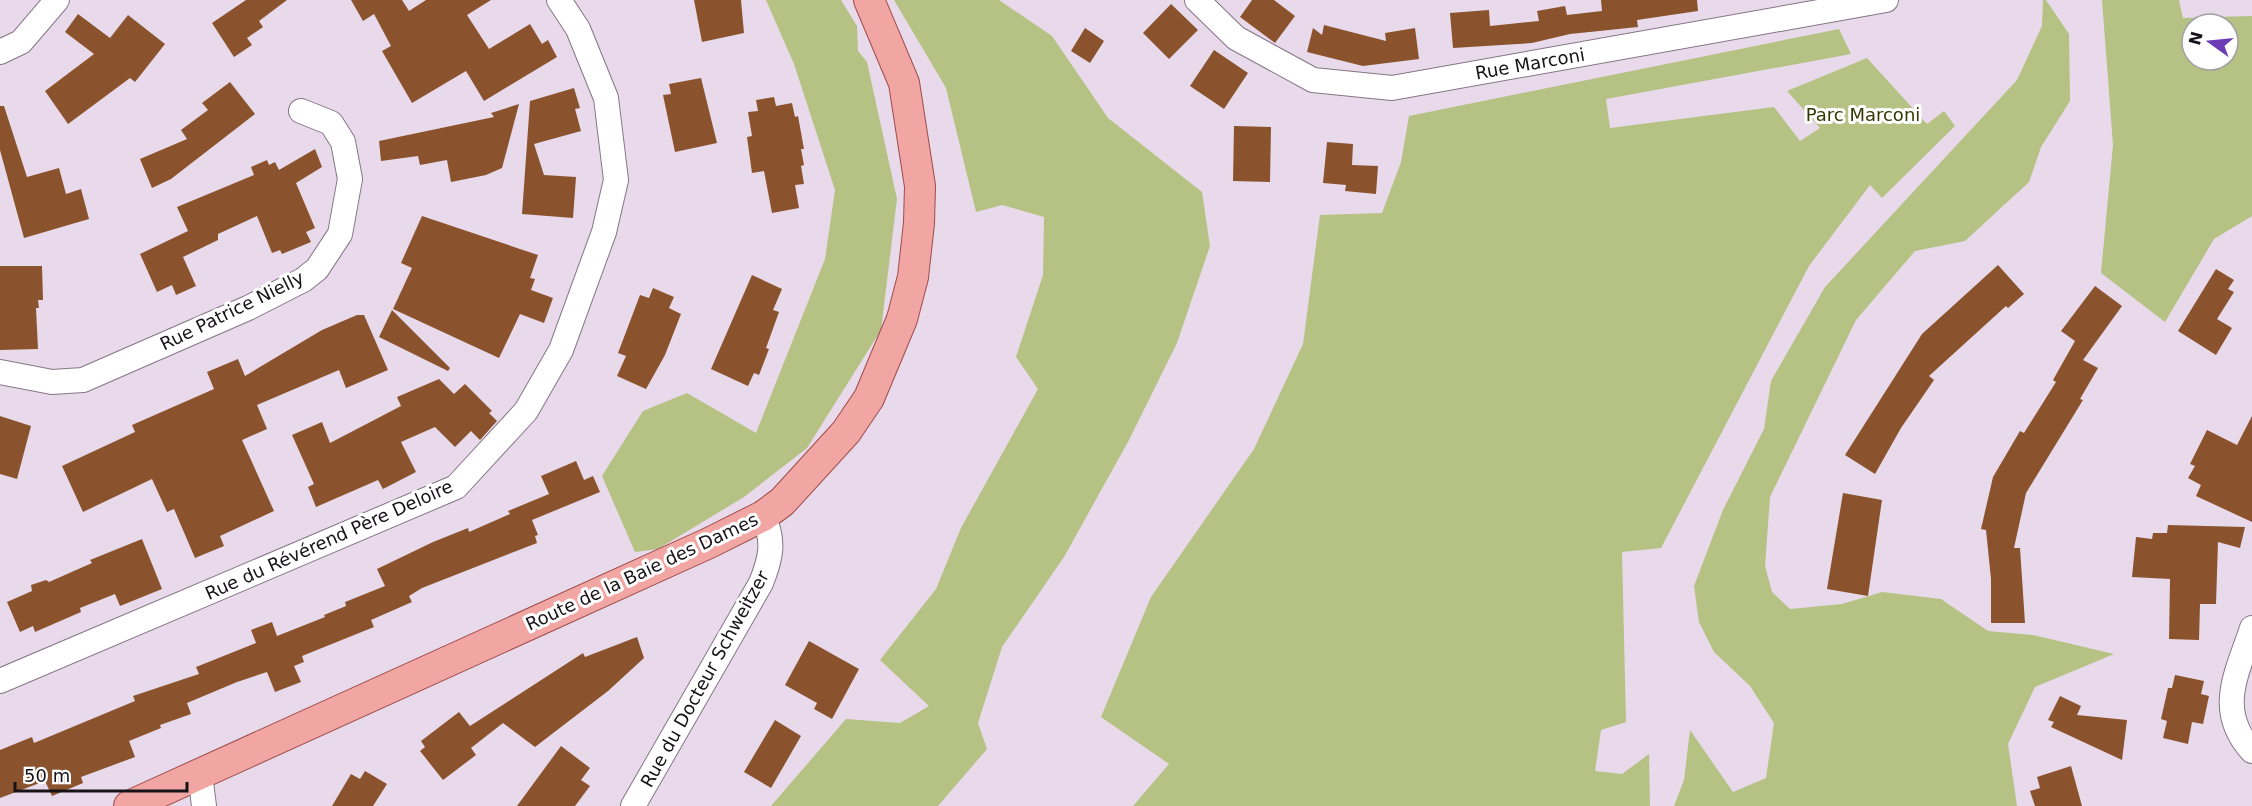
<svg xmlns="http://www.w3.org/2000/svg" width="2252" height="806" viewBox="0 0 2252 806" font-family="'DejaVu Sans',sans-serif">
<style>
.green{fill:#b6c184;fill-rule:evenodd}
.building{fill:#8a532d}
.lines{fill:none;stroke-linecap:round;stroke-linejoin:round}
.minor-casing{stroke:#847685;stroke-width:26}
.major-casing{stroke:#9e4c4a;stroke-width:32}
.minor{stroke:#fff;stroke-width:24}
.major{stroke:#f1a6a3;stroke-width:30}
.labels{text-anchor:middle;stroke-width:6;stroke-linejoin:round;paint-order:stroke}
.street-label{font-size:18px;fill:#171217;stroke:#fff}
.park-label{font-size:18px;fill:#323803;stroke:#fff}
</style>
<rect width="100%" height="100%" fill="#e8daea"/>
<path class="green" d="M 766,0 L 841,0 L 857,26 L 858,51 L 867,62 L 897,199 L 881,330 L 807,448 L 744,497 L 658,549 L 635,552 L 602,476 L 643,411 L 687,393 L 756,433 L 825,259 L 835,190 L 794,64 Z
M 894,0 L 999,0 L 1052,36 L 1108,118 L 1202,192 L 1210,246 L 1177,343 L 1129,440 L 1064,557 L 1002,647 L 978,723 L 987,749 L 938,806 L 771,806 L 846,719 L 900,723 L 929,706 L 880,660 L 936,589 L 961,528 L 1038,389 L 1016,357 L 1043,275 L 1044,217 L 1002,205 L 976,212 L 946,88 Z
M 2043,0 L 2046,0 L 2069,34 L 2070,101 L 2041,147 L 2029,182 L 1965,241 L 1915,251 L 1856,320 L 1770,497 L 1765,566 L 1772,592 L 1790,609 L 1842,604 L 1882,592 L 1941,599 L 1988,631 L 2033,635 L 2114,654 L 2035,687 L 2008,744 L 2017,806 L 1674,806 L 1684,780 L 1690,730 L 1733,792 L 1766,778 L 1774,723 L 1750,686 L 1714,652 L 1699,622 L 1694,586 L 1723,510 L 1764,429 L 1771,381 L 1825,287 L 2017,80 L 2042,26 Z
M 2102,0 L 2179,0 L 2183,18 L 2252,16 L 2252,216 L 2214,239 L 2165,322 L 2101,273 L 2113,145 ZM 2192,24 L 2228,24 L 2228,60 L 2192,60 Z
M 1839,29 L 1851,54 L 1606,99 L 1610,128 L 1774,107 L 1800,141 L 1820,128 L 1787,91 L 1867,58 L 1927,124 L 1944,111 L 1955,126 L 1882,198 L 1870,185 L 1809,266 L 1661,548 L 1622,552 L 1626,722 L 1601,730 L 1595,771 L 1622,774 L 1649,754 L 1650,806 L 1133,806 L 1169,764 L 1101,717 L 1151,597 L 1254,449 L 1303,344 L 1320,215 L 1382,213 L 1401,162 L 1409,116 Z"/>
<path class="building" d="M 246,0 L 287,0 L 259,21 L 263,27 L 247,38 L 252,45 L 234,57 L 212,23 Z
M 351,0 L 402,0 L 409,11 L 426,0 L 491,0 L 467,15 L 489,49 L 530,24 L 542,44 L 548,40 L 557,57 L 484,101 L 466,71 L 412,103 L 382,51 L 391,46 L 374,14 L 363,21 Z
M 694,0 L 741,0 L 744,33 L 702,42 Z
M 1252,0 L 1274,0 L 1295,16 L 1275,43 L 1240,17 Z
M 1601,0 L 1697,0 L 1698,11 L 1637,20 L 1638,27 L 1570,34 L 1532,43 L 1453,48 L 1450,13 L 1489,10 L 1490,26 L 1539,21 L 1537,11 L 1565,6 L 1567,15 L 1602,11 Z
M 1171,4 L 1198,30 L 1169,59 L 1143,33 Z
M 78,14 L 110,38 L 128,15 L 165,44 L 135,82 L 130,78 L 68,124 L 45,91 L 94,54 L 65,32 Z
M 1324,25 L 1386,41 L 1385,33 L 1415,28 L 1419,59 L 1363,66 L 1307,52 L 1313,28 L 1322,35 Z
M 1085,28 L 1104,41 L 1090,63 L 1071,51 Z
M 1214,50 L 1248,73 L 1224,109 L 1190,86 Z
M 701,78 L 717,143 L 675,152 L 663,95 L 671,94 L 669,84 Z
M 230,82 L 255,114 L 171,179 L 152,188 L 140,159 L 187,139 L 181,130 L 208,110 L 202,103 Z
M 574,88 L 580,108 L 575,109 L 581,131 L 534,144 L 544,175 L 576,177 L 573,218 L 522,214 L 530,101 Z
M 774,97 L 776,106 L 792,103 L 795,117 L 798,116 L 804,149 L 801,149 L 804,165 L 801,166 L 804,184 L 795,185 L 799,208 L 772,213 L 764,171 L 752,173 L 747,137 L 752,136 L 748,112 L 758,111 L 756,100 Z
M 519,104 L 502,168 L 486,175 L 451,182 L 447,160 L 420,165 L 418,156 L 381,161 L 379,141 L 494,117 L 491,113 Z
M 0,106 L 4,106 L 27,177 L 59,168 L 66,194 L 81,189 L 89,219 L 24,238 L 0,150 Z
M 1234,126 L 1271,127 L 1270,182 L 1233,181 Z
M 1327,142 L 1353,144 L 1352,165 L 1378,166 L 1376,194 L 1345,191 L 1346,185 L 1323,183 Z
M 315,149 L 322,167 L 296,183 L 315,228 L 306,232 L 311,242 L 282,254 L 280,250 L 272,253 L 257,216 L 218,234 L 218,240 L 183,257 L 196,286 L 176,295 L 172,285 L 157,292 L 140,254 L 188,231 L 177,207 L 254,175 L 251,167 L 267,160 L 269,165 L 275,162 L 279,170 Z
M 422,216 L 538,255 L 530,278 L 535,279 L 531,290 L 553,298 L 544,323 L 520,314 L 499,358 L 393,309 L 412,268 L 401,263 Z
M 1998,265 L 2024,294 L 2008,308 L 2006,306 L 1929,376 L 1934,380 L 1901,428 L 1875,474 L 1845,455 L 1922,334 Z
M 0,266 L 42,266 L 43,300 L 38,300 L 39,308 L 36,308 L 38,349 L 0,350 Z
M 2216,269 L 2234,280 L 2228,289 L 2234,292 L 2217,319 L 2232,328 L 2216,355 L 2178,331 Z
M 752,275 L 782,289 L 773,310 L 779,312 L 766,348 L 769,349 L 759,375 L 754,373 L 748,386 L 711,369 Z
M 2095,286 L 2122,306 L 2083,360 L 2098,368 L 2080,399 L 2083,400 L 2026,493 L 2014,548 L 2020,548 L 2025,623 L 1991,623 L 1991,579 L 1986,530 L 1981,529 L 1993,477 L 2020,431 L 2024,433 L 2056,382 L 2053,380 L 2075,341 L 2061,331 Z
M 653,288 L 674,297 L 669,308 L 681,314 L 665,355 L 646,389 L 617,376 L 626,356 L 618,353 L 640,295 L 649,298 Z
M 392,310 L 450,368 L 448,371 L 379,337 Z
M 357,315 L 364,315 L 388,370 L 346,388 L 339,370 L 257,405 L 267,429 L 242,440 L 274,511 L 220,536 L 224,546 L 195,558 L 174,509 L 167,512 L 152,479 L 83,512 L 62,466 L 135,432 L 132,425 L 214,389 L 207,372 L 238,359 L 245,376 L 322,330 Z
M 439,379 L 454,394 L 465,384 L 492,411 L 489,413 L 497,421 L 480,440 L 471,431 L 455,447 L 435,427 L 401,442 L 416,472 L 383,489 L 378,480 L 316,507 L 308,487 L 314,484 L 292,435 L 322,422 L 330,443 L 401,406 L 397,397 Z
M 0,416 L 31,426 L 17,479 L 0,474 Z
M 2252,416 L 2252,522 L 2196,496 L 2201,485 L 2188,478 L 2195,466 L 2190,464 L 2207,430 L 2237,445 Z
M 576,461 L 584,480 L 593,476 L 600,492 L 532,520 L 538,535 L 535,536 L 537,543 L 422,588 L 409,596 L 412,602 L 371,620 L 374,627 L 302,656 L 304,662 L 294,666 L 301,682 L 275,692 L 267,672 L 237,682 L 187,703 L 191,714 L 160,725 L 161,728 L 129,741 L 135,757 L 81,777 L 83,783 L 52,796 L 45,781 L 0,798 L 0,750 L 32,737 L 34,743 L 135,701 L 133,696 L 199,674 L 196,667 L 256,643 L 251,630 L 272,622 L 277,636 L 325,617 L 324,615 L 346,606 L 345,602 L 385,586 L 377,569 L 433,542 L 468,528 L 469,532 L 510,514 L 508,511 L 549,494 L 541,476 Z
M 1843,493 L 1882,500 L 1868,596 L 1827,589 Z
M 2168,525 L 2245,527 L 2240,548 L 2218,542 L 2216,604 L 2200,604 L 2199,640 L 2169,639 L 2170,579 L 2132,577 L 2136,537 L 2152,539 L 2153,533 L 2167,533 Z
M 142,539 L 162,589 L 120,606 L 115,594 L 80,608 L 81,612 L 35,632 L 33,626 L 20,632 L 7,602 L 32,591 L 31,585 L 46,580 L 49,582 L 92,563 L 90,560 Z
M 637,637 L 644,658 L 608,691 L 535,747 L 503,723 L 471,748 L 476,755 L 443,780 L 420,751 L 425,747 L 421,741 L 459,712 L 470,726 L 583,653 L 585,657 Z
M 809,641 L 859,669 L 832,719 L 814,709 L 817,703 L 785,685 Z
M 2175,675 L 2204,681 L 2201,694 L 2209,696 L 2203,724 L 2192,722 L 2188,744 L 2163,738 L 2167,721 L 2161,719 L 2168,688 L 2172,688 Z
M 2060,696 L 2081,706 L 2077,715 L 2127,720 L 2122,760 L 2051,727 L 2054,722 L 2048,720 Z
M 775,720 L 801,736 L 771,788 L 744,772 Z
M 561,746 L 590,768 L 581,780 L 590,786 L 575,806 L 517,806 Z
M 2071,766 L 2082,806 L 2035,806 L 2030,791 L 2040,788 L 2037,777 Z
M 365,771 L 387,784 L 373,806 L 332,806 L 351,774 L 360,779 Z"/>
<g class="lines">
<g class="minor-casing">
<path id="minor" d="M 1197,0 L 1236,38 L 1313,80 L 1392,88 L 1886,0
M 0,52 L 21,42 L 57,0
M 0,372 L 52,382 L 83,380 L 248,308 L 303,280 L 317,269 L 340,234 L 350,179 L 343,142 L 331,123 L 301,111
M 2252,628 C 2237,674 2215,710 2252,751
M 0,681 L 456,487 L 526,411 L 561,350 L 604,232 L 616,180 L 606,98 L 578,29 L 559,0
M 200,774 L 204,806
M 633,806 L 761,583 C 771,558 775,541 763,516"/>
</g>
<g class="major-casing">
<path id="major" d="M 129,806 L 709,543 L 763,516 L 782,502 L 846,432 L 869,398 L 902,319 L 913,277 L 919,223 L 920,186 L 904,83 L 869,0"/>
</g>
<use href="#minor" class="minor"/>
<use href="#major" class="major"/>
</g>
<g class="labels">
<g class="street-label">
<text transform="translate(1530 64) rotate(-10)" y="6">Rue Marconi</text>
<text transform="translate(232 311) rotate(-26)" y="6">Rue Patrice Nielly</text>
<text transform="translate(329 540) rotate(-24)" y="6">Rue du Révérend Père Deloire</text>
<text transform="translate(642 572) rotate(-25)" y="6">Route de la Baie des Dames</text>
<text transform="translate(705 679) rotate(-61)" y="6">Rue du Docteur Schweitzer</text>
</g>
<g class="park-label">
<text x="1863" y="121">Parc Marconi</text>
</g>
</g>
<g transform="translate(2210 42) rotate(285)"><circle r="28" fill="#ffffff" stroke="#a2a0a2" stroke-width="1.5"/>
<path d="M0-4.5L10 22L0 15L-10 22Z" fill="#6d3db5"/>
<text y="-9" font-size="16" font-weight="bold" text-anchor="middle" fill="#171217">N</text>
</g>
<path d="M15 782v9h172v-9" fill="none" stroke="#171217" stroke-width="3"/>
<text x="24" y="782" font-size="18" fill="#171217" stroke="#ffffff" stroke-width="4.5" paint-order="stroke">50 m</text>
</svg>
